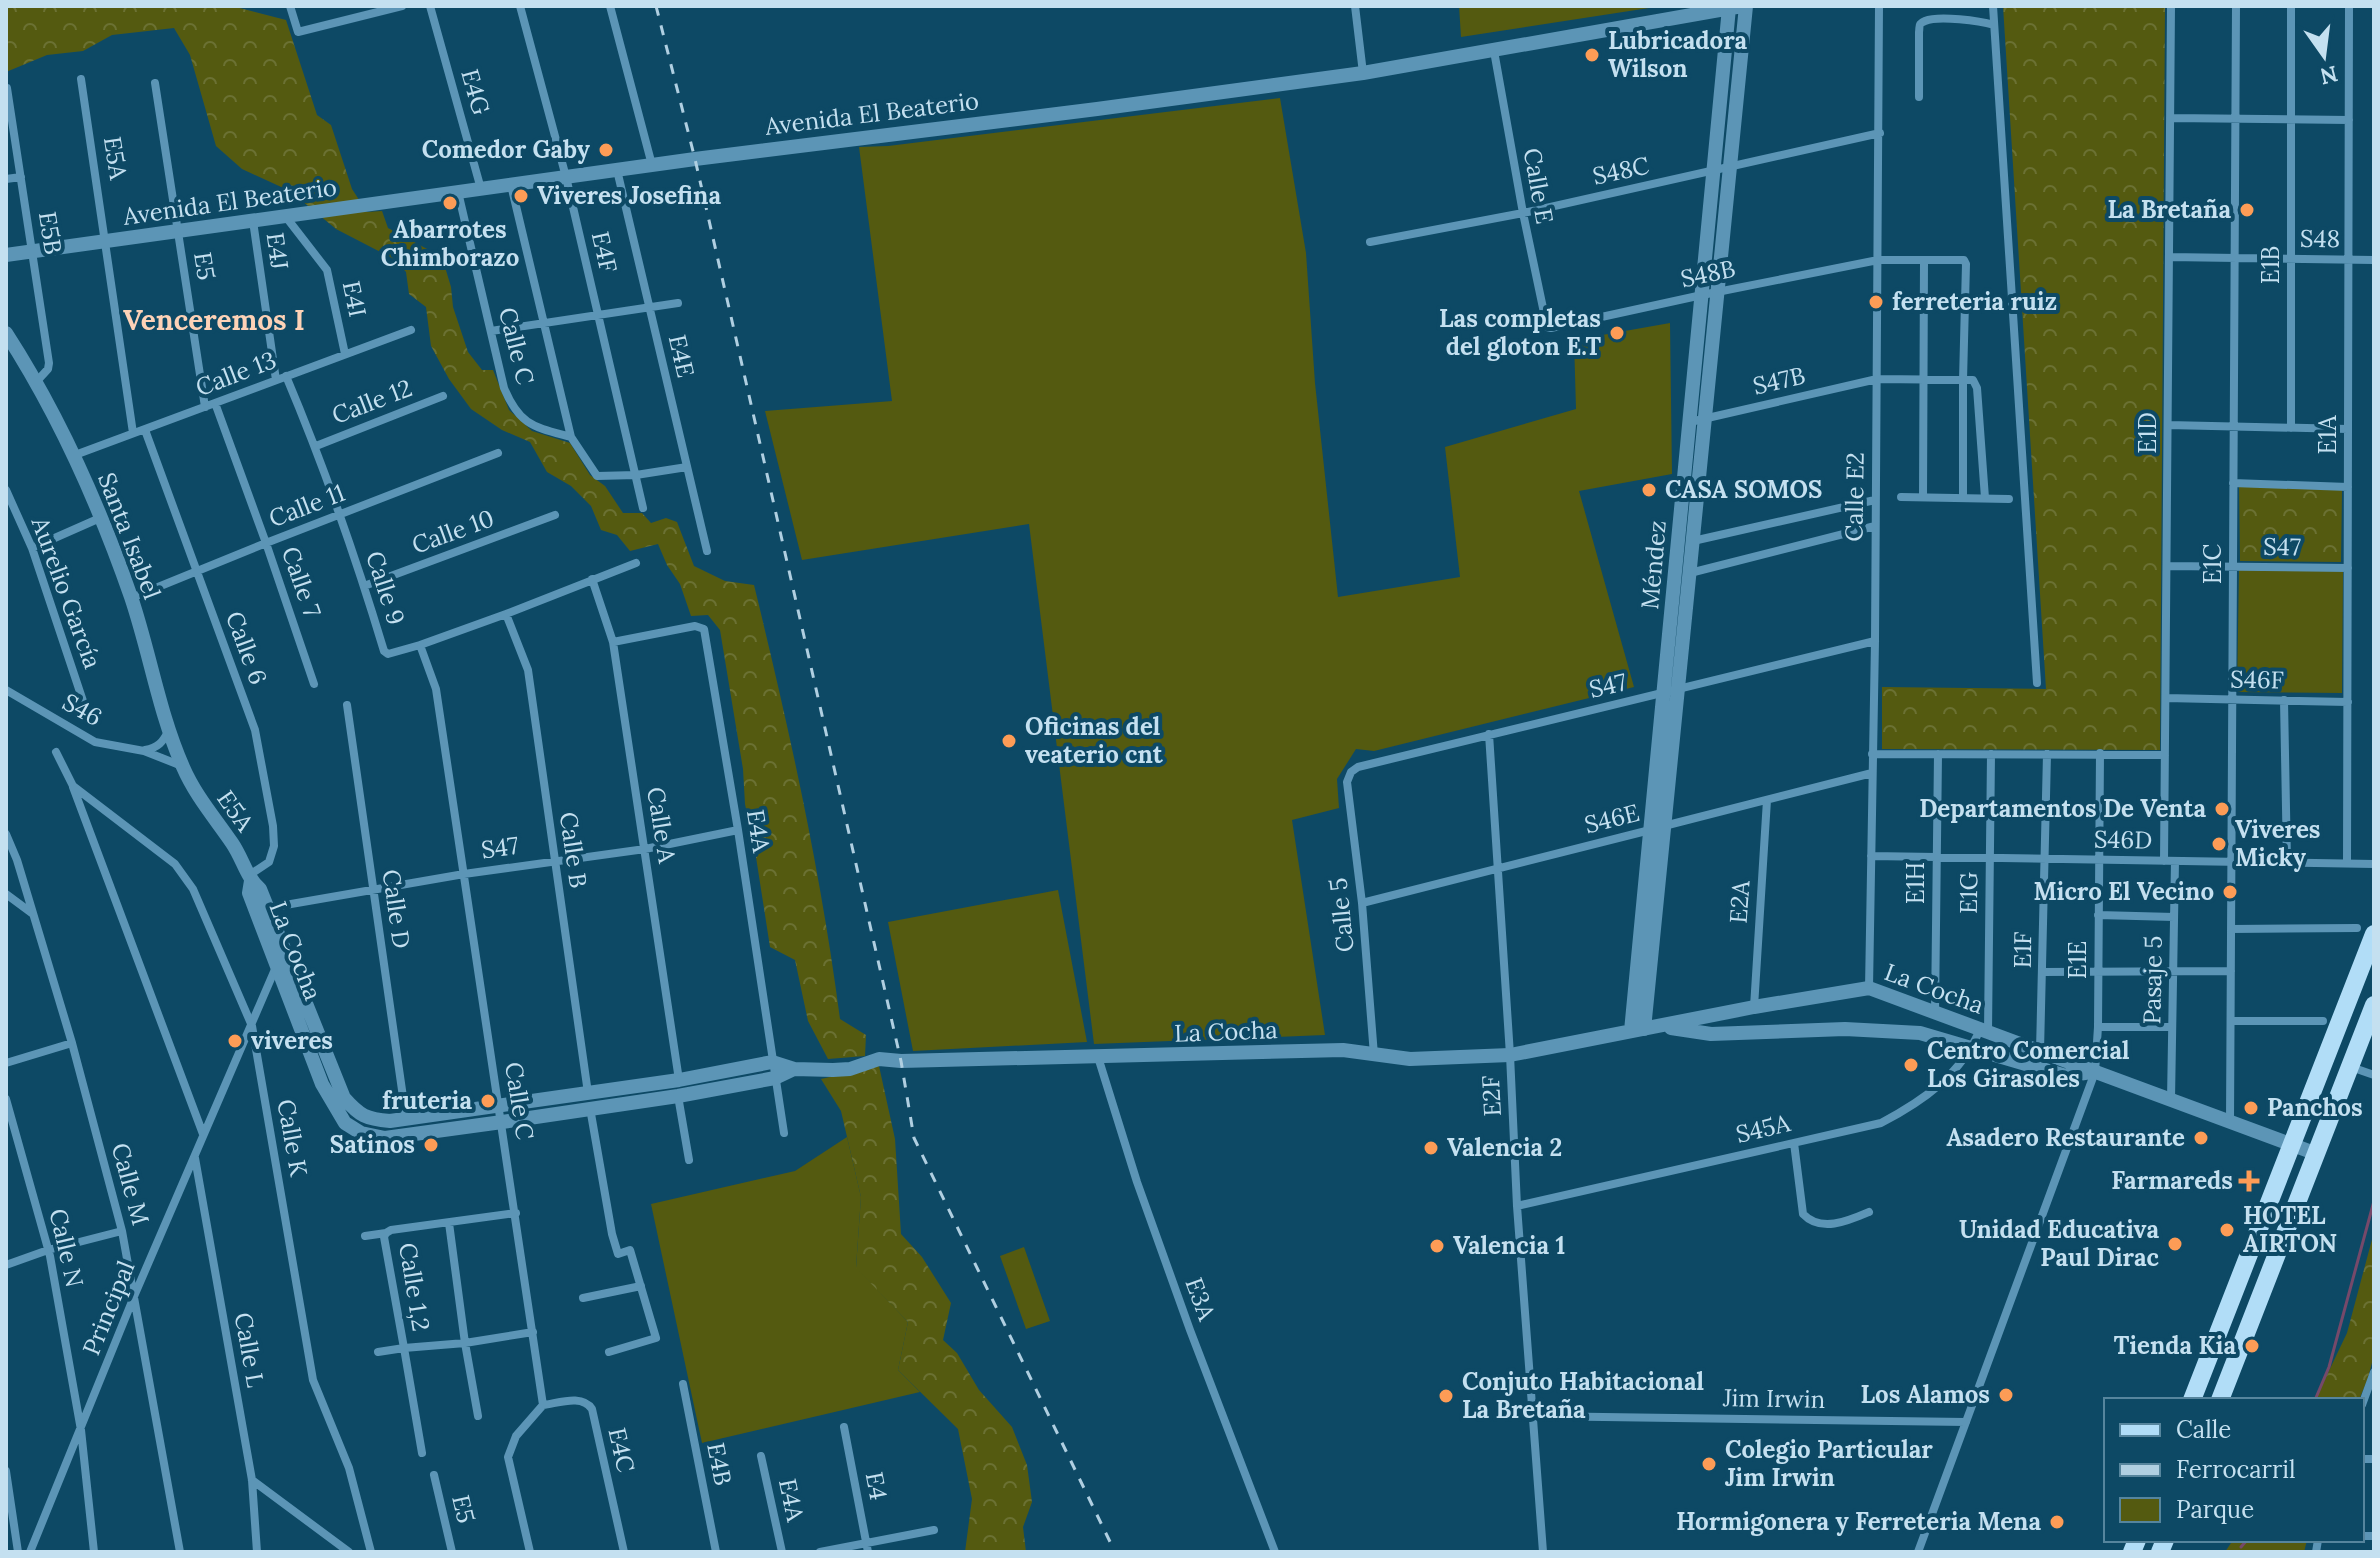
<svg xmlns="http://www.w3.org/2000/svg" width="2380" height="1558" viewBox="0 0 2380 1558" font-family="Lora,serif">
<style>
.green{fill:#545a10}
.forest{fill:url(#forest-crowns)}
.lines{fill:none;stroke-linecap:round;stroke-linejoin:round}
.stream{stroke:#76496a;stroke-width:3}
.minor{stroke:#5c95b6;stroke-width:8}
.tertiary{stroke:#5c95b6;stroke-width:14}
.primary{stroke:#b1ddf7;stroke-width:18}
.rail{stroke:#b0cfe1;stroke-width:3;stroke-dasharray:10 10;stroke-linecap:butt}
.poi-dot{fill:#fd9c56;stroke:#0d4965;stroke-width:3}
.labels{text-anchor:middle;stroke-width:8;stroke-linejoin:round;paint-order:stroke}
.poi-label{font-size:24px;font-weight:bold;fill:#c4e0f0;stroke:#0d4965;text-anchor:start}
.street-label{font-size:24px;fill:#c4e0f0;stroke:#0d4965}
.quarter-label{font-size:28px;font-weight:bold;fill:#fdd2b7;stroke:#0d4965}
</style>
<defs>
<pattern id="forest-crowns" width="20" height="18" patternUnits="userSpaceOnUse" patternTransform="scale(2)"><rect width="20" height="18" fill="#545a10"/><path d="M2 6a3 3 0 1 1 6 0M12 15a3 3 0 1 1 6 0" fill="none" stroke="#6b7133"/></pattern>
</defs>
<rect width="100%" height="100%" fill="#0d4965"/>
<path class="green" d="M 1459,6 L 1662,6 L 1461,37 Z
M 1280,98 L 1306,253 L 1315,383 L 1338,597 L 1460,577 L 1445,447 L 1576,409 L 1574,340 L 1670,323 L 1672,474 L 1579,491 L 1634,687 L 1374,751 L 1356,749 L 1337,779 L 1339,808 L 1292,820 L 1325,1035 L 1094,1044 L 1029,524 L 802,560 L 765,411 L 892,401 L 859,147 L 888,146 Z
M 2239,569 L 2343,571 L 2342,693 L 2237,692 Z
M 1058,890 L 1087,1042 L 913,1051 L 888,922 Z
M 847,1137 L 861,1197 L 856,1267 L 908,1322 L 898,1370 L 920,1392 L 702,1443 L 651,1204 L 795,1171 Z
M 1024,1247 L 1050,1321 L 1026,1329 L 1000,1256 Z"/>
<path class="forest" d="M 6,6 L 232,6 L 286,20 L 317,115 L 331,125 L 352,189 L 367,212 L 382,211 L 388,228 L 442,257 L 451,287 L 453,307 L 468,352 L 482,370 L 493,370 L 509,410 L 532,431 L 570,443 L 590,475 L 605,486 L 623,513 L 642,513 L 651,523 L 666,518 L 677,522 L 694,566 L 725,581 L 754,585 C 789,728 821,872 840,1019 L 866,1035 L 865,1056 L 828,1059 L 808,1021 L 795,960 L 770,947 L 756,857 L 745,804 L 743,769 L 720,630 L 708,615 L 691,616 L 680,584 L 667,565 L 658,544 L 630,551 L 617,535 L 601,530 L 591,506 L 571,486 L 547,472 L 530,442 L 502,430 L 471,409 L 449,379 L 431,346 L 426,307 L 409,294 L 406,272 L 394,259 L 336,229 L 290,191 L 242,169 L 216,146 L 190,55 L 174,28 L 112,35 L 83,51 L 47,55 L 6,72 Z
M 2003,6 L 2165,6 L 2160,750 L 1882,749 L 1882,687 L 2046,689 Z
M 2239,485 L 2342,490 L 2341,562 L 2240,561 Z
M 879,1066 L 895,1139 L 901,1234 L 922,1257 L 951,1303 L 943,1340 L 957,1353 L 979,1390 L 1012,1427 L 1027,1465 L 1032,1502 L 1023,1527 L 1026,1552 L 965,1552 L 972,1499 L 958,1429 L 898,1370 L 908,1322 L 856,1268 L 861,1197 L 841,1111 L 821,1079 Z
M 2374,1232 L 2374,1355 L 2368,1378 L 2359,1400 L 2315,1400 L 2347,1333 Z
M 2233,1540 L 2307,1540 L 2304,1552 L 2225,1552 Z"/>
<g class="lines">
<path class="stream" d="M 2315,1400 L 2329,1367 L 2374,1201
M 2241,1547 L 2247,1540"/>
<path class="minor" d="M 290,6 L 298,32 L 402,6
M 430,6 L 481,189
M 520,6 L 566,177 L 643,508
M 610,6 L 652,165
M 1355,6 L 1363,73
M 1993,6 L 2037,683
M 2291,6 L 2291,428
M 1494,51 L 1523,213 L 1547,327 L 1551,328 L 1702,295 L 1878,260 L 1964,260 L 1966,264 L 1963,380 L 1963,497
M 81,79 L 133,433
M 155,83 L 205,407
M 7,88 L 49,363 L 48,369 L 37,381
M 1919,97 L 1919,32 C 1920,25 1918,24 1925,21 C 1939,15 1980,21 1994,25
M 2171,118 L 2349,120
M 617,170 L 707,551
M 6,179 L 21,177
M 511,185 L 571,437
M 458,192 L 504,388 C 520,426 534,427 571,437 L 597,476 L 636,475 L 687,467
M 286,217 L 327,270 L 345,354
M 253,221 L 276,380
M 1370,242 L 1523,213 L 1880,133
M 2169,257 L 2374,260
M 491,331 L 678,303
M 286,376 C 324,466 356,558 384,651 L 388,654 L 420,645 L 506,614 L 636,563
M 215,403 L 266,543 L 314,684
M 1690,422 L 1877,379 L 1973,380 L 1977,388 L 1985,498
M 2168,425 L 2348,429
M 145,430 L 255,730 L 273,826 L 274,846 L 269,862 L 248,876
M 316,446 L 443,396
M 75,455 L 411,330
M 2233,483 L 2348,487
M 6,490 L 32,548 L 86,710
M 1901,497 L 2009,499
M 1923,497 L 1924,260
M 1693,541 L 1875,500
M 32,548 L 100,518
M 2167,566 L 2348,568
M 1690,573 L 1875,526
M 592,579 L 613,642 L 679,1080
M 364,586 L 555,515
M 131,598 L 266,543 L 498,453
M 506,614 L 528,670 L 588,1093
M 613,642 L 695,626 L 704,629 L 738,830 L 784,1133
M 420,645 L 436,689 L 543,1405 L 516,1436 L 508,1457 L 530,1552
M 6,690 L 95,742 L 144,751 L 182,766
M 2166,698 L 2348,702
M 2284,700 L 2287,862
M 347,705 L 406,1118
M 1489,734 L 1510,1055 L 1517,1206 L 1543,1552
M 145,750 C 158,748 163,742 169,730
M 56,752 L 73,786 L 175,864 L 193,889 L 252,1026 L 313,1380 L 349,1468 L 371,1552
M 1872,754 L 2165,755
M 73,787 L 203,1134
M 1664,826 L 1872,773
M 6,834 L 17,860 L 72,1043 L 122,1231 L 180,1552
M 1871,856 L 2374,864
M 2164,861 L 2171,6
M 2347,863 L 2349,6
M 6,894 L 33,914
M 1362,903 L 1650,830
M 268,908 L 464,874 L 645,849 L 738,830
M 2098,915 L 2174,917
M 2231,929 L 2357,928
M 2042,972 L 2231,971
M 1869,988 L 1875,641 L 1879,6
M 1754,1007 L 1767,800
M 1935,1013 L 1938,754
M 2231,1021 L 2323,1021
M 2098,1027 L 2172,1027
M 1988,1032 L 1991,754
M 2040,1051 L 2047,754
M 1374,1055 L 1362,903 L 1347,782 L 1351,772 L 1358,767 L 1875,641
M 1098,1057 L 1137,1182 L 1190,1330 L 1275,1552
M 6,1063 L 72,1043
M 2351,1067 L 2374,1075
M 678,1096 L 689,1160
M 6,1099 L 50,1256 L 81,1430 L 94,1552
M 2171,1100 L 2175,861
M 590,1108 L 612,1234 L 618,1254 L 630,1250 L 656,1338 L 609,1352
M 2230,1122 L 2236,6
M 1794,1143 L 1803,1214 C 1821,1233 1848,1221 1869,1212
M 195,1158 L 252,1480 L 257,1552
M 1517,1206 L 1881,1123 C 1923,1101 1962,1074 1980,1029
M 516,1213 L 391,1230 L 386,1233 L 384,1237 L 404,1348 L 465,1343 L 533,1332
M 449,1223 L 465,1343 L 478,1416
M 365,1236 L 386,1233
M 6,1265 L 48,1250 L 122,1231
M 583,1298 L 641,1286
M 378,1352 L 404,1348 L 422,1453
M 683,1384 L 716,1552
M 543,1405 C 559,1403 582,1394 592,1409 L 624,1552
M 2362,1405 L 2374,1372
M 1533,1416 L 1966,1422
M 844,1427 L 868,1552
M 761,1456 L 782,1552
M 2362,1459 L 2374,1459
M 6,1471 L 18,1552
M 434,1475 L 452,1552
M 252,1480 L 349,1552
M 2362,1536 L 2374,1536
M 30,1552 L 135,1294 L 276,967
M 820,1552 L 934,1530
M 1918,1552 L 2095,1072 L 2098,1027 L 2100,753
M 2316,1552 L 2318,1540"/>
<path class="tertiary" d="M 6,255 L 695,159 L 1097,109 L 1363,73 L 1742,6
M 6,333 C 59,415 99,505 131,597 C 150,653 159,713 183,767 C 195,795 215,818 232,843 C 243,859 246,877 260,889 L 344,1098 C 360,1116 366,1119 390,1121 L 679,1080 L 772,1062 L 794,1069 L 833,1070 L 850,1069 L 879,1059 L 901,1061 L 1343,1050 L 1410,1059 L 1510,1055 L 1754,1007 L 1869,988 L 2317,1154
M 251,881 L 249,893 L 322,1084 L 345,1123 L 361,1133 L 385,1138 L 502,1122 L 678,1096 L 775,1078 L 794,1069
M 1671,1028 L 1711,1034 L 1845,1029 L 1920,1033 L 2066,1076 L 2091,1072
M 1644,1029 L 1746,6
M 1631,1031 L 1729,8"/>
<path class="primary" d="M 2192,1400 L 2374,934
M 2220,1400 L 2374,1005
M 2132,1552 L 2137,1540
M 2160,1552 L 2165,1540"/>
<path class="rail" d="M 656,6 L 695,159 L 901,1061 L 914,1138 L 1115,1552"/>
</g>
<g class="poi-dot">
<circle cx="1592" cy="55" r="8"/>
<circle cx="606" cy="150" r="8"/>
<circle cx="521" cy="196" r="8"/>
<circle cx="450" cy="203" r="8"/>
<circle cx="2247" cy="210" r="8"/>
<circle cx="1876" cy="302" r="8"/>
<circle cx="1617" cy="333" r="8"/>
<circle cx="1649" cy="490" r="8"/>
<circle cx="1009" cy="741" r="8"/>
<circle cx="2222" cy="809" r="8"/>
<circle cx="2219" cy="844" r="8"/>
<circle cx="2230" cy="892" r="8"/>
<circle cx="235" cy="1041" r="8"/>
<circle cx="1911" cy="1065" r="8"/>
<circle cx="488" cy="1101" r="8"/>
<circle cx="2251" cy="1108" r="8"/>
<circle cx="2201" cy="1138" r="8"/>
<circle cx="431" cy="1145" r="8"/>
<circle cx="1431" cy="1148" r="8"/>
<path d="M2245 1169h8v8h8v8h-8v8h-8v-8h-8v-8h8z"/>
<circle cx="2227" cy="1230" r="8"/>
<circle cx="2175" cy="1244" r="8"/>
<circle cx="1437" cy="1246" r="8"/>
<circle cx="2252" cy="1346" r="8"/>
<circle cx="2006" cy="1395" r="8"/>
<circle cx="1446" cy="1396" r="8"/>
<circle cx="1709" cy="1464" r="8"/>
<circle cx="2057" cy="1522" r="8"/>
</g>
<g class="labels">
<g class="poi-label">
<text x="1608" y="49">Lubricadora<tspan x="1608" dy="28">Wilson</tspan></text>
<text x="590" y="158" text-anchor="end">Comedor Gaby</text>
<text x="537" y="204">Viveres Josefina</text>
<text x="2231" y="218" text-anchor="end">La Bretaña</text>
<text x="450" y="238" text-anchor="middle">Abarrotes<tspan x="450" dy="28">Chimborazo</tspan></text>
<text x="1892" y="310">ferreteria ruiz</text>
<text x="1601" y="327" text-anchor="end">Las completas<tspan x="1601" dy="28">del gloton E.T</tspan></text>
<text x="1665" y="498">CASA SOMOS</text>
<text x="1025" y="735">Oficinas del<tspan x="1025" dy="28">veaterio cnt</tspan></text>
<text x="2206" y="817" text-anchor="end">Departamentos De Venta</text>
<text x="2235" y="838">Viveres<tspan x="2235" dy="28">Micky</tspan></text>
<text x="2214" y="900" text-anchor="end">Micro El Vecino</text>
<text x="251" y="1049">viveres</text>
<text x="1927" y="1059">Centro Comercial<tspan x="1927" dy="28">Los Girasoles</tspan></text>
<text x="472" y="1109" text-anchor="end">fruteria</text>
<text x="2267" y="1116">Panchos</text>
<text x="2185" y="1146" text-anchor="end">Asadero Restaurante</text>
<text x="415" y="1153" text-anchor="end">Satinos</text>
<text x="1447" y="1156">Valencia 2</text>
<text x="2233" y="1189" text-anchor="end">Farmareds</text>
<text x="2243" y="1224">HOTEL<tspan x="2243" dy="28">AIRTON</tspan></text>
<text x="2159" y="1238" text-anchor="end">Unidad Educativa<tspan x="2159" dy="28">Paul Dirac</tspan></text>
<text x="1453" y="1254">Valencia 1</text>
<text x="2236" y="1354" text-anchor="end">Tienda Kia</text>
<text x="1462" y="1390">Conjuto Habitacional<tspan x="1462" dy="28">La Bretaña</tspan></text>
<text x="1990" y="1403" text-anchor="end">Los Alamos</text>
<text x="1725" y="1458">Colegio Particular<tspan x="1725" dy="28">Jim Irwin</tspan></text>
<text x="2041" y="1530" text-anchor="end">Hormigonera y Ferreteria Mena</text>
</g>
<g class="street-label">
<text transform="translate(475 92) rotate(74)" y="8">E4G</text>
<text transform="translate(872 114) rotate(-7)" y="8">Avenida El Beaterio</text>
<text transform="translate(115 158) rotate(81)" y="8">E5A</text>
<text transform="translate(1621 171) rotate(-12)" y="8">S48C</text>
<text transform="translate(1538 186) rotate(80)" y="8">Calle E</text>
<text transform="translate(230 202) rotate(-8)" y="8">Avenida El Beaterio</text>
<text transform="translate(50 233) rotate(81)" y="8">E5B</text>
<text transform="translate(2320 239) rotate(1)" y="8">S48</text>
<text transform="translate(277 251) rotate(82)" y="8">E4J</text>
<text transform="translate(604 252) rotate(77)" y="8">E4F</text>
<text transform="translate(2271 265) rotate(-90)" y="8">E1B</text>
<text transform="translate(204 266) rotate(81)" y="8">E5</text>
<text transform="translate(1708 274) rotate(-12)" y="8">S48B</text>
<text transform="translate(354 299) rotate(78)" y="8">E4I</text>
<text transform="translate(516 346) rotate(76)" y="8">Calle C</text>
<text transform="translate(681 356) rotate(77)" y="8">E4E</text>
<text transform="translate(236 374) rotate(-21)" y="8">Calle 13</text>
<text transform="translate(1779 381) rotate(-13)" y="8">S47B</text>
<text transform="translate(372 402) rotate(-21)" y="8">Calle 12</text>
<text transform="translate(2148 433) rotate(-90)" y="8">E1D</text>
<text transform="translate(2328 435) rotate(-90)" y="8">E1A</text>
<text transform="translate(1855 497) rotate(-89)" y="8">Calle E2</text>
<text transform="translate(307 506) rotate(-21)" y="8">Calle 11</text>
<text transform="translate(453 532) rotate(-20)" y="8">Calle 10</text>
<text transform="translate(129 536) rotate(69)" y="8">Santa Isabel</text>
<text transform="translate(2282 547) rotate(1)" y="8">S47</text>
<text transform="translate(2213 564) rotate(-90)" y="8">E1C</text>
<text transform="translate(1654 565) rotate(-85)" y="8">Méndez</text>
<text transform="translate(301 582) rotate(71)" y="8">Calle 7</text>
<text transform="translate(385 588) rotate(72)" y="8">Calle 9</text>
<text transform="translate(66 593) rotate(70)" y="8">Aurelio García</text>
<text transform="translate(246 648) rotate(70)" y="8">Calle 6</text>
<text transform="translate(2257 680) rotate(1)" y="8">S46F</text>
<text transform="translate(1608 686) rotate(-13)" y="8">S47</text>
<text transform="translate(82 710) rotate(29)" y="8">S46</text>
<text transform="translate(235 811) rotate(55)" y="8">E5A</text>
<text transform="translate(1612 819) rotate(-14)" y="8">S46E</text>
<text transform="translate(661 825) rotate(81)" y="8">Calle A</text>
<text transform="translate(758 831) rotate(81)" y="8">E4A</text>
<text transform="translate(2123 840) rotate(1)" y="8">S46D</text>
<text transform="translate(500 848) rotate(-8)" y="8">S47</text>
<text transform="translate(573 850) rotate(82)" y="8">Calle B</text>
<text transform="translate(1916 883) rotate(-90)" y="8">E1H</text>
<text transform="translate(1969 893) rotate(-89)" y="8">E1G</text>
<text transform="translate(1740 902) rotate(-86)" y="8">E2A</text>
<text transform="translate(396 909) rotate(82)" y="8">Calle D</text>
<text transform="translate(1342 915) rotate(-96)" y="8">Calle 5</text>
<text transform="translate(2023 950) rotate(-89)" y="8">E1F</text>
<text transform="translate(295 951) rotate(69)" y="8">La Cocha</text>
<text transform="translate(2078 960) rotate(-90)" y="8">E1E</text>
<text transform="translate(2153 980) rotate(-89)" y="8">Pasaje 5</text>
<text transform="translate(1934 989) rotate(20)" y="8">La Cocha</text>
<text transform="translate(1226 1032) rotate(-2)" y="8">La Cocha</text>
<text transform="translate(1492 1096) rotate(-93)" y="8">E2F</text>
<text transform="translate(519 1101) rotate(81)" y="8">Calle C</text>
<text transform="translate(1763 1129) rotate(-13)" y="8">S45A</text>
<text transform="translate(292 1138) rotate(80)" y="8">Calle K</text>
<text transform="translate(130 1184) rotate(75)" y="8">Calle M</text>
<text transform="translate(66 1248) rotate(77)" y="8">Calle N</text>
<text transform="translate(414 1287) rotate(81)" y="8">Calle 1,2</text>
<text transform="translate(1200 1299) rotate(70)" y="8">E3A</text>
<text transform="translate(109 1308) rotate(-68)" y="8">Principal</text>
<text transform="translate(249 1350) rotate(80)" y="8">Calle L</text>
<text transform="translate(1774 1399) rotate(1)" y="8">Jim Irwin</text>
<text transform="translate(621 1450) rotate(77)" y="8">E4C</text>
<text transform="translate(719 1464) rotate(79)" y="8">E4B</text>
<text transform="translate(876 1486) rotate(79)" y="8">E4</text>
<text transform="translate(791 1500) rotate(78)" y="8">E4A</text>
<text transform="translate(463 1509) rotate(77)" y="8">E5</text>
</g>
<g class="quarter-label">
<text x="214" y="330">Venceremos I</text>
</g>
</g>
<rect width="2380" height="1558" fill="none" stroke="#c4e0f0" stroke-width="16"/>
<rect x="2104" y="1398" width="260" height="144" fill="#0d4965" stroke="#56859d" stroke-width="2"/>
<rect x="2120" y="1424" width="40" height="12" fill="#b1ddf7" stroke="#56859d" stroke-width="2"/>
<text x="2176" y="1438" font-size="24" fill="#c4e0f0">Calle</text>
<rect x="2120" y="1464" width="40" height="12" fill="#b0cfe1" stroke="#56859d" stroke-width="2"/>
<text x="2176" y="1478" font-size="24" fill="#c4e0f0">Ferrocarril</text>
<rect x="2120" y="1498" width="40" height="24" fill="#545a10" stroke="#56859d" stroke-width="2"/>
<text x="2176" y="1518" font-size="24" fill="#c4e0f0">Parque</text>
<g transform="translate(2324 56) rotate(166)" stroke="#0d4965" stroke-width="6" paint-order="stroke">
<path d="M0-6L14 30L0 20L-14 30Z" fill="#c4e0f0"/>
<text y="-12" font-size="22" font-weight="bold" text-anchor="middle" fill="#c4e0f0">N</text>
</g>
</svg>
